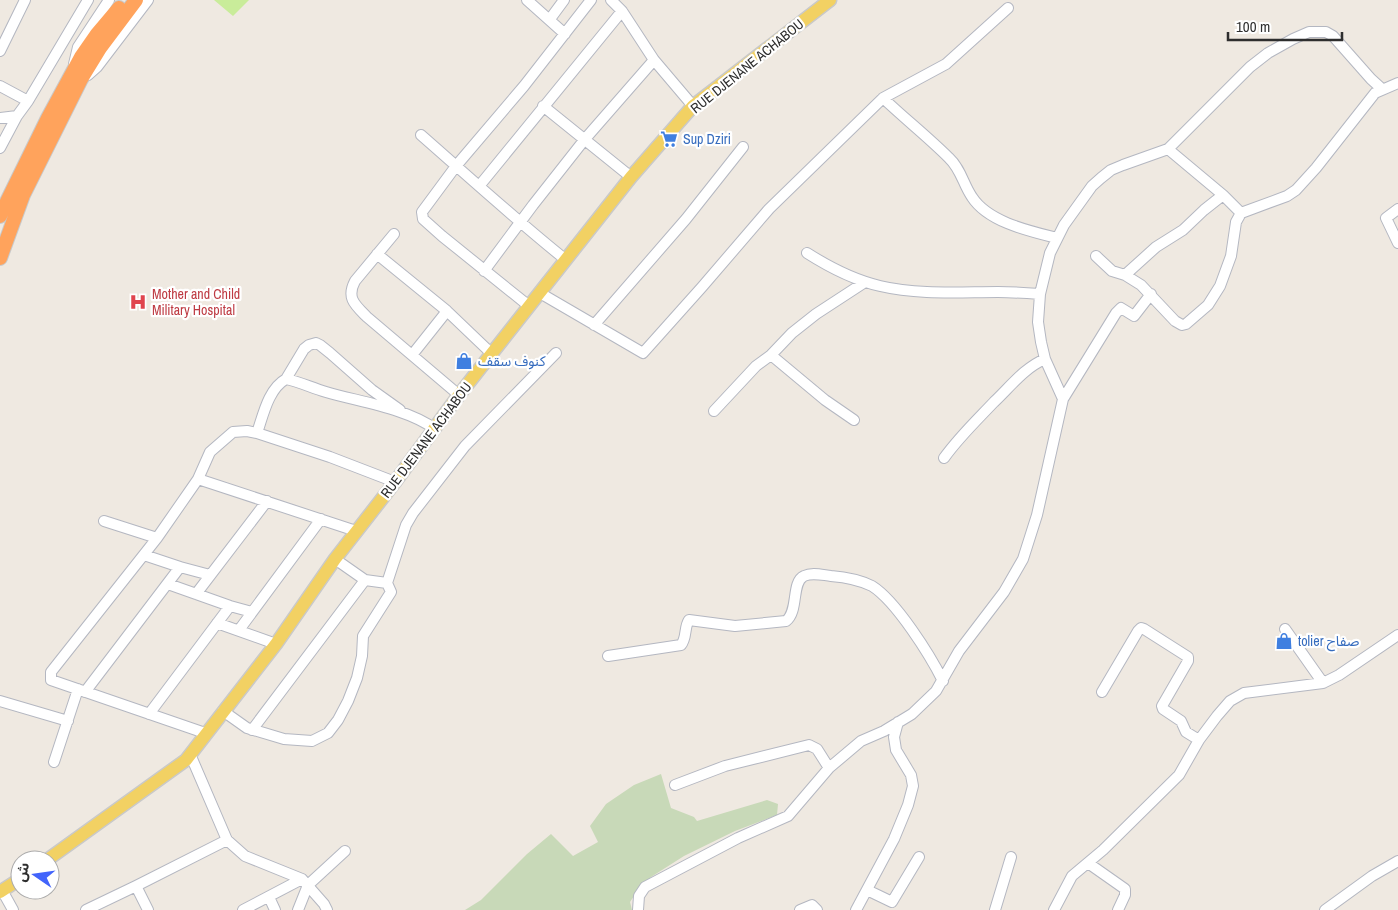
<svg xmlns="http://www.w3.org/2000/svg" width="1398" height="910" viewBox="0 0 1398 910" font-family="'Archivo Narrow','Noto Sans Arabic',sans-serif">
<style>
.cemetery{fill:#c8d9b8}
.pitch{fill:#c9ec9a}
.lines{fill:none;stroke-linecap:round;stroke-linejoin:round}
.minor-casing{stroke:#b4b7c1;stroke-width:12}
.major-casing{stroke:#c9c9c9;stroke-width:15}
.highway-casing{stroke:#c9c9c9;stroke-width:16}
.minor{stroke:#fff;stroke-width:10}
.major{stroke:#f2d163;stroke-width:12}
.highway{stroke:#ffa35c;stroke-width:14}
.labels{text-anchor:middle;stroke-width:4.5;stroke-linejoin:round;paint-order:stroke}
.street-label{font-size:14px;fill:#2e2e2e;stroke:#fff}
.shop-label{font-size:14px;fill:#366cbe;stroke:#fff;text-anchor:start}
.health-label{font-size:14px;fill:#be3a42;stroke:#fff;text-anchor:start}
</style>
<rect width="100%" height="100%" fill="#efe9e1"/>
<path class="cemetery" d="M 661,774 L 671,808 L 694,817 L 697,821 L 767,800 L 778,804 L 777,815 L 735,831 L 684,856 L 651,877 L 638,890 L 630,902 L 632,910 L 465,910 L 481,900 L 527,854 L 551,834 L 573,856 L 598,842 L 590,826 L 606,804 L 634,785 Z"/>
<path class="pitch" d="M 214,0 L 249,0 L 233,16 Z"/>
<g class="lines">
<g class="minor-casing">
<path id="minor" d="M 527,0 L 565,34
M 611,0 L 622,11 L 654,60 L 693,106
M 550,19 L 564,0
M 0,51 L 25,0
M 74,64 L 78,47 L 109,0
M 88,75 L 97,67 L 148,0
M 0,86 L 28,101
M 883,98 C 905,119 928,137 949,158 C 961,169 963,184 972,197 C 988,222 1029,231 1057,238
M 543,106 L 631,177
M 0,118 L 17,116
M 421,135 C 469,177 516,220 566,260
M 0,148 L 17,116 L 28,101 L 88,0
M 1168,149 L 1223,195 L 1241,213
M 480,185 L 622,11
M 1398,209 L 1386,218 L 1398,243
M 394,234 L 355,281 C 346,298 355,305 367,317 L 459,395
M 807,253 C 829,267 854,280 880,286 C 918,295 959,292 998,292 C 1012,292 1026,293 1040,294
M 377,254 L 447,311 L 492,354
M 1096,256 L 1112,271 L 1125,275 L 1141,285 L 1175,321 L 1182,325 L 1186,324 L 1208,305 L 1220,286 L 1231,256 L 1236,222 L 1241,213 L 1287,196 L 1296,190 L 1316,168 L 1375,93 L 1398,83
M 484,271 L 533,205 L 585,139 L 654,60
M 1125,275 L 1156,247 L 1183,230 L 1204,210 L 1223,195
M 540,293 L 643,353 L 702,287 L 769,209 L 883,98 L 946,64 L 1008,8
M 529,306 L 442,236 L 423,219 L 422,212 L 456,166 L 524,86 L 591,0
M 594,325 L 686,219 L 743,147
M 412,355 L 447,311
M 771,355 L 825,400 L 854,420
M 286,379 L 304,349 L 309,345 L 316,343 L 320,345 L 330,353 L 372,390 L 400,410
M 1063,399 L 1116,313 L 1121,308 L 1134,316 L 1151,294
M 714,411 L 756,366 L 771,355 L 792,333 L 816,314 L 865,282
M 944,458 C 959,437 977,420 994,402 C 1010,387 1024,368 1045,359
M 198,479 L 356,531
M 395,482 L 330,457 L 257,433 C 263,416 268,389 286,379 C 300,382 312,388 326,392 C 360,402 406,408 435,429
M 104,521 L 157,538
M 144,555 L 180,567 L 210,575
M 335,559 L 365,580 L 387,583
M 168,584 L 230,606 L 252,612
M 196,594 L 267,501
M 217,623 L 276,644
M 1285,629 L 1323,683
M 239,630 L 321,519
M 608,656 L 681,645 C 687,638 684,627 689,620 L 735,626 L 786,621 C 799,611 791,582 804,576 C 812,572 822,575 831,576 C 843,577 860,580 872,586 C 896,601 930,655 943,681
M 85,692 L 180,567
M 1102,692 L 1138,631 L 1141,628 L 1144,629 L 1188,657 L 1188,661 L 1162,706 L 1163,709 L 1181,721 L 1186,732 L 1199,740
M 0,701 L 68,721
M 223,711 L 247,728 L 284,739 L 312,741 L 328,733 L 338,720 L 348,701 L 357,678 L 362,656 L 363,636 L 391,592 L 387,583 L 406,525 L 413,513 L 465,446 L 556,353
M 149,714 L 230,606
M 252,730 L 365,580
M 205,733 L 51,680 L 51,672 L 157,538 L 198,479 L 210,452 L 233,432 L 247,431 L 257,433
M 190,754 L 227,840 L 245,856 L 302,879 L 324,904 L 327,910
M 54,762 L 78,689
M 675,785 L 725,766 L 809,745 L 817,749 L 829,768
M 1088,863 L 1125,889 L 1125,895 L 1118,910
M 136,886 L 148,910
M 867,890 L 892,902 L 919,857
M 3,892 L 13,910
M 269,897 L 275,910
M 86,910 L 136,886 L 227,840
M 243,910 L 302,879
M 298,910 L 308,885 L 345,851
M 638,910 L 639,896 L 645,887 L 738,838 L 788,816 L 829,768 L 861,741 L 884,731 L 912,714 L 936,691 L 959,651 L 1004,592 L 1023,559 L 1037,515 L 1063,399 L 1045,359 L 1041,342 L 1038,322 L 1040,294 L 1050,253 L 1064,225 L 1092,186 L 1101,178 L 1111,170 L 1123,165 L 1168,149 L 1250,67 L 1268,53 L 1293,39 L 1309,32 L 1326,32 L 1333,36 L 1371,79 L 1382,89
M 800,910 L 812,905 L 817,910
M 856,910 L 894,839 L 908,805 L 913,786 L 911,775 L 896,750 L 894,737 L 898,722
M 995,910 L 1011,857
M 1054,910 L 1072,876 L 1103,850 L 1179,775 L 1199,740 L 1217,716 L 1230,701 L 1244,693 L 1323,683 L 1339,675 L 1398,635
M 1325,910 L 1372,876 L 1398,861"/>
</g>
<g class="major-casing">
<path id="major" d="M 47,860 L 186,760 L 276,644 L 335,559 L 395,482 L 459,395 L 631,177 L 693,106 L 830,0
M 0,892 L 20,879"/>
</g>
<g class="highway-casing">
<path id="highway" d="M 0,216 L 48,118 L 81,57 L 97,34 L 119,8
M 0,258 L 23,195 L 81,79 L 100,48 L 136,0"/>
</g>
<use href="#minor" class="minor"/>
<use href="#major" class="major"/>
<use href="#highway" class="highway"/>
</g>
<defs>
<g id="supermarket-bare" transform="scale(1.35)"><path d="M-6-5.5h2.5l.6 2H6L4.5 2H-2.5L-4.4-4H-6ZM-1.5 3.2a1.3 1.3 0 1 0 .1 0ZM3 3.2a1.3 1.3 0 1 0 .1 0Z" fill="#3f7fe0" stroke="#fff" stroke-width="2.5" paint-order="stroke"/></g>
<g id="hospital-bare" transform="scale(1.35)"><path d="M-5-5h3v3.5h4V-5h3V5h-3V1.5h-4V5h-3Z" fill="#e0444e" stroke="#fff" stroke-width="2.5" paint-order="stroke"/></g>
<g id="shop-bare" transform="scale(1.35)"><path d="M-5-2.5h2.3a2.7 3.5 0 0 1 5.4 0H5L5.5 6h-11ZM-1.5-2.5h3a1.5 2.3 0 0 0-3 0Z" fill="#3f7fe0" stroke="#fff" stroke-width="2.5" paint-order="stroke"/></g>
</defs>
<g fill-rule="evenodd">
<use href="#supermarket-bare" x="669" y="139"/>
<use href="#hospital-bare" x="138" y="302"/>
<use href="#shop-bare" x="464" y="361"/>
<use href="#shop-bare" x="1284" y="641"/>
</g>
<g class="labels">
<g class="street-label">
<text transform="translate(747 66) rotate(-39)" y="5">RUE DJENANE ACHABOU</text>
<text transform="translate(426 440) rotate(-53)" y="5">RUE DJENANE ACHABOU</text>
</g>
<g class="shop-label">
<text x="683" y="144">Sup Dziri</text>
<text x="478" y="366">كنوف سقف</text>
<text x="1298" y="646">tolier صفاح</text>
</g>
<g class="health-label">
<text x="152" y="299">Mother and Child<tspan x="152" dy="16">Military Hospital</tspan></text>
</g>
</g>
<g transform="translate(35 875) rotate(283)"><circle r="24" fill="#ffffff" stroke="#ababab"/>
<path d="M0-4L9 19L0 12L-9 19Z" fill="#4264fb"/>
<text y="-8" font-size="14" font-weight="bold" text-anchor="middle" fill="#2e2e2e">ش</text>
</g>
<path d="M1228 32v8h114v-8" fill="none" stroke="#2e2e2e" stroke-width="2.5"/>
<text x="1236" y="32" font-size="15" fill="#2e2e2e" stroke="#ffffff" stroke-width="4" paint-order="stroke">100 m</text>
</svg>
